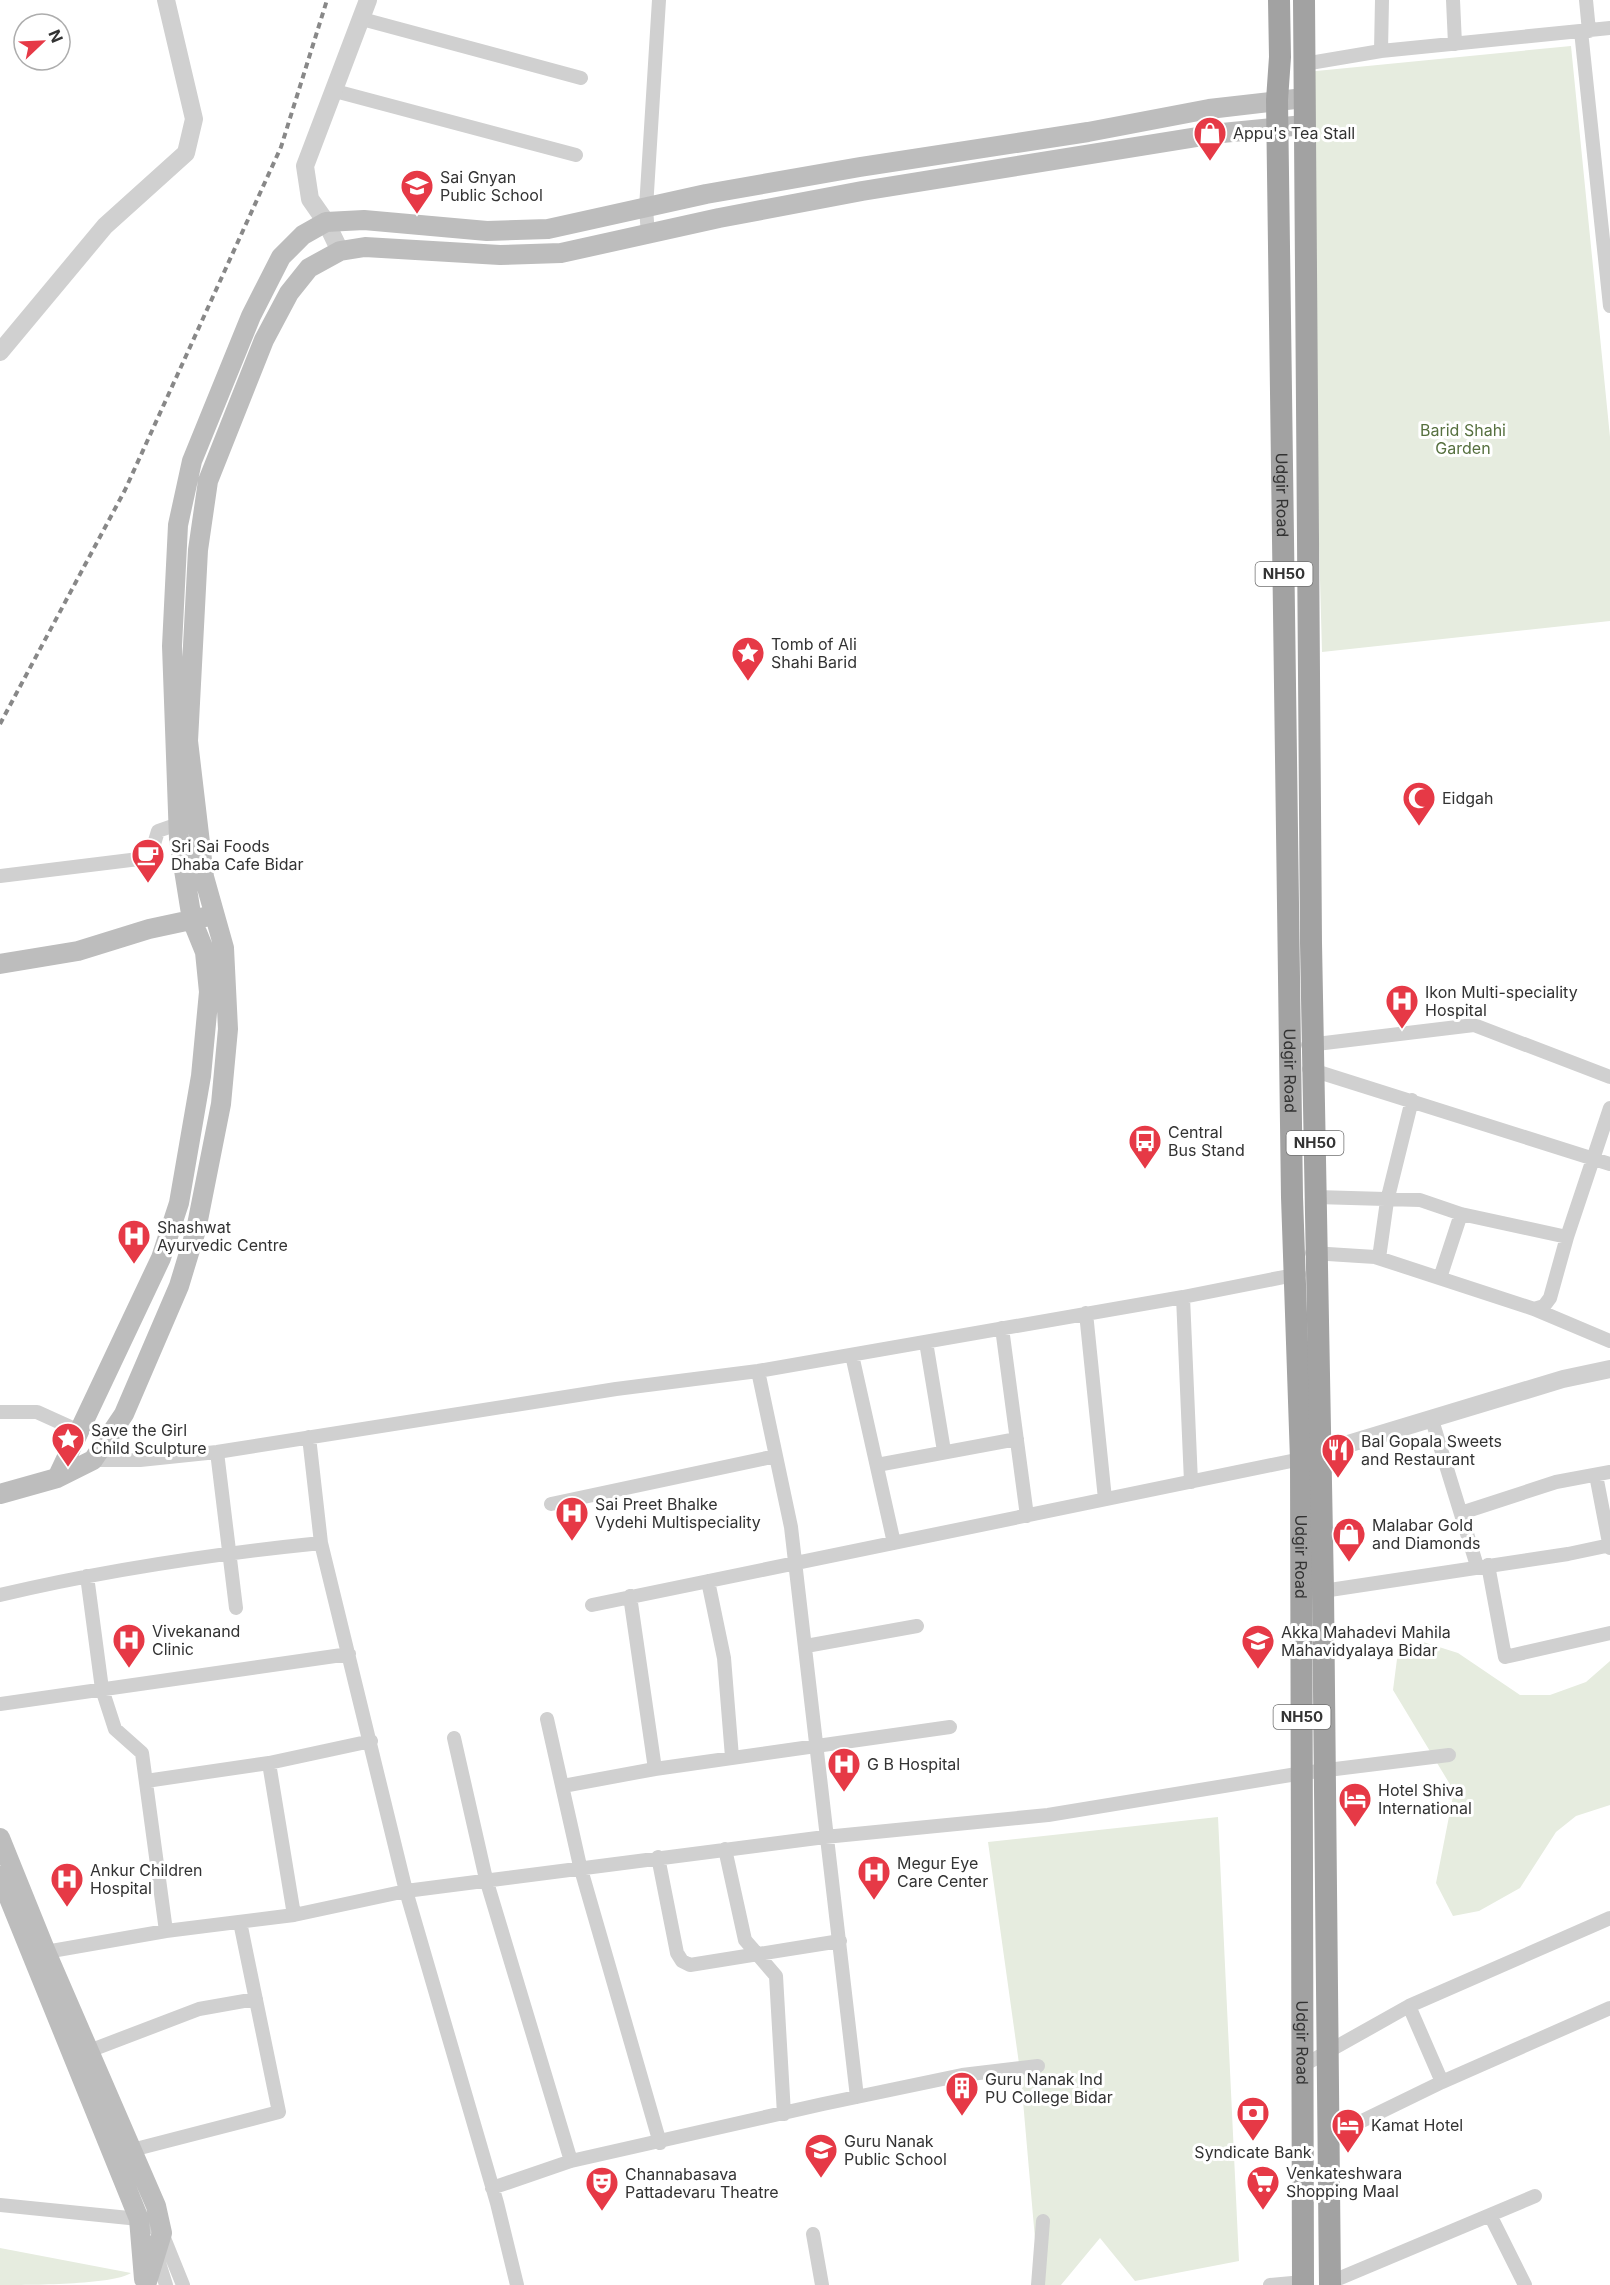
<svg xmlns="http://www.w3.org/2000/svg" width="1610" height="2285" viewBox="0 0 1610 2285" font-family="Inter,sans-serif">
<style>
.green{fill:#e6ecdf}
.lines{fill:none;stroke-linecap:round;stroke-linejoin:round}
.minor{stroke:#d0d0d0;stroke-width:14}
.tertiary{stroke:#d0d0d0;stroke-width:18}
.secondary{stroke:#bdbdbd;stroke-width:20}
.trunk{stroke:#a2a2a2;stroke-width:22}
.rail{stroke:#888;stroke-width:4;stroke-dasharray:6 4.5;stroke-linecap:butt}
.labels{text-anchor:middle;stroke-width:6;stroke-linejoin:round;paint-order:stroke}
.shield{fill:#fff;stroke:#707070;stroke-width:1.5}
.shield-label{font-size:15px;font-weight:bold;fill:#333}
.poi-label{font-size:16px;fill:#333;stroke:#fff;text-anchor:start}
.park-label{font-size:16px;fill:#56703f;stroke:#fff}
.street-label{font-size:16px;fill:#333;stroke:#fff}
</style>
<rect width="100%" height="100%" fill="#fff"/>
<path class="green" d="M 1571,46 L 1610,437 L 1610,621 L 1322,652 L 1306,72 Z
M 1423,1642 L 1458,1653 L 1520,1695 L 1550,1695 L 1586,1682 L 1610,1661 L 1610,1805 L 1576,1816 L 1556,1832 L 1520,1888 L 1479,1911 L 1453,1916 L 1436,1883 L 1454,1791 L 1393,1690 L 1397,1659 Z
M 1218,1817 L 1239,2261 L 1135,2281 L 1100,2238 L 1061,2285 L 1039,2285 L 1021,2078 L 988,1842 Z
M 0,2248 L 131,2273 C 113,2285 28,2285 0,2285 Z"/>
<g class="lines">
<path class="minor" d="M 1453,0 L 1455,44
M 1586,0 L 1589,31
M 362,19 L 581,78
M 1581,31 L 1610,306
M 1381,51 L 1382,0
M 1304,64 L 1381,51 L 1610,28
M 335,91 L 576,155
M 648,235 L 646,208 L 659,0
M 0,876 L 147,858 L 151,854 L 158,831 L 178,824
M 1308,1045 L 1474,1025 L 1610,1077
M 1309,1069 L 1610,1164
M 1316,1197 L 1420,1200 L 1461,1214 L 1567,1237 L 1610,1108
M 1312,1253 L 1375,1257 L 1534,1309 L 1610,1341
M 1379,1258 L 1387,1201 L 1412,1100
M 1440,1278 L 1461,1214
M 1183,1297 L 1191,1482
M 1534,1309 L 1544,1306 L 1550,1298 L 1567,1237
M 1086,1313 L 1105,1499
M 1002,1328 L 1027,1516
M 926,1342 L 944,1451
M 852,1355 L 894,1543
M 758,1371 L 791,1527 L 857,2097
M 0,1412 L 37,1412 L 79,1431
M 1432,1420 L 1477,1566
M 309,1437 L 321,1543
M 217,1452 L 236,1608
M 93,1460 L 140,1460 L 217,1452 L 616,1389 L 758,1371 L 1183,1297 L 1299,1274
M 877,1465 L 1017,1439
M 1596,1475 L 1610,1548
M 551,1504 L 776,1456
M 1461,1513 L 1556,1482 L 1610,1472
M 1488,1565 L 1505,1657 L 1610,1633
M 87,1576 L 102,1689 L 115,1729 L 142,1753 L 166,1931
M 708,1581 L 724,1658 L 732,1757
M 1323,1591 L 1568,1554 L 1610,1545
M 0,1595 C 106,1570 213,1554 321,1543 L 406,1891 L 497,2203 L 517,2285
M 630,1596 L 655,1769
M 592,1605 L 1301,1459
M 806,1646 L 917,1626
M 0,1704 L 349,1654
M 547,1719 L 580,1866 L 660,2143
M 454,1738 L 486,1879 L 571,2161
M 146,1781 L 269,1763
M 563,1786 L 655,1769 L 950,1727
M 725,1849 L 745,1940 L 776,1976 L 784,2114
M 658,1857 L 677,1953 L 682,1961 L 690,1965 L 840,1941
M 294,1915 L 269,1763 L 371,1741
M 40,1953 L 166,1931 L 294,1915 L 406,1891 L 825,1837 L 1048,1815 L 1303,1773 L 1449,1755
M 89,2051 L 199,2009 L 256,1999
M 1304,2065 L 1409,2006 L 1610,1918
M 1442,2082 L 1610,2008
M 1327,2138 L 1442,2082 L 1409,2006
M 132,2150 L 279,2112 L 240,1922
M 492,2188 L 571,2161 L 823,2104 L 962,2075 L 1038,2066
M 0,2205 L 139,2219 L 162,2233 L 183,2285
M 1490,2215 L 1525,2285
M 813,2234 L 822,2285
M 156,2253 L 166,2285
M 1326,2284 L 1535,2196
M 1038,2285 L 1043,2221
M 1270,2285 L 1303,2282"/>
<path class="tertiary" d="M 340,251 L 326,222 L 310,199 L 305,166 L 368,0
M 0,352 L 105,226 L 186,153 L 194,119 L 166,0
M 1308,1456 L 1563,1379 L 1610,1369"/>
<path class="secondary" d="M 0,964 L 78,951 L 149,929 L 205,917
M 57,1478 L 161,1258 L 179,1203 L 201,1076 L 209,992 L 205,952 L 192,920 L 179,839 L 172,646 L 178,525 L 192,461 L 251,316 L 281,257 L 303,235 L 326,222 L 364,220 L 487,231 L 548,229 L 706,194 L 860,167 L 1088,132 L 1209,109 L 1304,98
M 0,1494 L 57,1478 L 93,1460 L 124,1414 L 179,1286 L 196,1230 L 221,1104 L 228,1029 L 224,948 L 204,877 L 188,741 L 198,550 L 208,481 L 264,340 L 289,293 L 309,268 L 340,251 L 365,247 L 500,255 L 561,253 L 719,218 L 862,191 L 1222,133 L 1304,125
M 0,1838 L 46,1952 L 156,2206 L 162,2233 L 146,2285
M 0,1876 L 139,2219 L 144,2279"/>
<g class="trunk">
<path id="s1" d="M 1279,0 L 1280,57 L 1277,100 L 1292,1197 L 1301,1459 L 1303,2285"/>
<path d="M 1304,0 L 1311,943 L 1323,1591 L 1330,2285"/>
</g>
<path class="rail" d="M 0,724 L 125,490 L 281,147 L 327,0"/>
</g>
<defs>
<g id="shop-pin" transform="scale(1.725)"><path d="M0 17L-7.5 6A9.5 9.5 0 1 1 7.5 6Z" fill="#e63946" stroke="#fff"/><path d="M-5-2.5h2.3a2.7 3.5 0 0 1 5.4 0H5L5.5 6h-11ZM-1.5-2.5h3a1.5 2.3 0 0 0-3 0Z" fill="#fff"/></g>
<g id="school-pin" transform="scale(1.725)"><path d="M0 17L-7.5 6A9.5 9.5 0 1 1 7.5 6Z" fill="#e63946" stroke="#fff"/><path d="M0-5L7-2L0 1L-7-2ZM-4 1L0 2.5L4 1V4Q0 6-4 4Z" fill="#fff"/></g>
<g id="sight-pin" transform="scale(1.725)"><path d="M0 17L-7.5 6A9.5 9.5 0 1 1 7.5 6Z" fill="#e63946" stroke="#fff"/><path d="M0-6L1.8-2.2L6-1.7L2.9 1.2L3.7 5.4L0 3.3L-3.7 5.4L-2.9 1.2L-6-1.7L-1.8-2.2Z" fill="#fff"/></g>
<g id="mosque-pin" transform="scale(1.725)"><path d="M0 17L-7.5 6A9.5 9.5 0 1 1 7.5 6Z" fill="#e63946" stroke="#fff"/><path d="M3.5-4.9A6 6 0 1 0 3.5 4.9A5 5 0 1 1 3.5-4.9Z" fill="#fff"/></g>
<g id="cafe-pin" transform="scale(1.725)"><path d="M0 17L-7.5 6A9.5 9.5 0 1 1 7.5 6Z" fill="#e63946" stroke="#fff"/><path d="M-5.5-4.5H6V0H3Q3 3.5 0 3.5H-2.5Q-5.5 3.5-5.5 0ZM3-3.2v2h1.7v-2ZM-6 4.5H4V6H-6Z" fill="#fff"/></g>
<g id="hospital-pin" transform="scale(1.725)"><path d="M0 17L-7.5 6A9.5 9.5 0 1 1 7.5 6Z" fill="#e63946" stroke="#fff"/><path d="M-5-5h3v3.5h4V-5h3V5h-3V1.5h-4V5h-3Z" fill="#fff"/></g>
<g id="bus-pin" transform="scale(1.725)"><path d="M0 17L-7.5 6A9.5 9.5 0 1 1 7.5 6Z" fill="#e63946" stroke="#fff"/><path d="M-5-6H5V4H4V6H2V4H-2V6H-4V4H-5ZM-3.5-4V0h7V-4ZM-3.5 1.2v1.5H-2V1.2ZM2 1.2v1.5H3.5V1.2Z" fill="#fff"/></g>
<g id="restaurant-pin" transform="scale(1.725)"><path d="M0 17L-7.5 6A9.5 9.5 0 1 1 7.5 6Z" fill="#e63946" stroke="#fff"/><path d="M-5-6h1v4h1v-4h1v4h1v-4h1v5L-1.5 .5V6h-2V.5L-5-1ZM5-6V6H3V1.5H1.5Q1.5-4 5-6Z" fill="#fff"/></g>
<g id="university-pin" transform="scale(1.725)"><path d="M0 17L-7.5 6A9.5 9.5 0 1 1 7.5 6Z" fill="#e63946" stroke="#fff"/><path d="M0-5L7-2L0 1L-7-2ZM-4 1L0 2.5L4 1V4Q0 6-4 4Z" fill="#fff"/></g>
<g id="hotel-pin" transform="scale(1.725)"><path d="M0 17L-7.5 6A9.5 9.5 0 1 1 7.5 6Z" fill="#e63946" stroke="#fff"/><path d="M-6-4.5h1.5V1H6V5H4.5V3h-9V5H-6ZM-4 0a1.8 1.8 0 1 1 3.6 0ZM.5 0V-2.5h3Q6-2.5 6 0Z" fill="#fff"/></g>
<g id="building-pin" transform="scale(1.725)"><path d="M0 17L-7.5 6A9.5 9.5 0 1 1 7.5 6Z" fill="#e63946" stroke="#fff"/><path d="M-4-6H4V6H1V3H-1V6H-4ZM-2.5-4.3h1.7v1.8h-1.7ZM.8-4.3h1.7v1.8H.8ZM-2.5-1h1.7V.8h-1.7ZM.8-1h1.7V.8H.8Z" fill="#fff"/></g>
<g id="bank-pin" transform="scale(1.725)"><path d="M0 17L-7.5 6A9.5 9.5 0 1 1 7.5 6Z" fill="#e63946" stroke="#fff"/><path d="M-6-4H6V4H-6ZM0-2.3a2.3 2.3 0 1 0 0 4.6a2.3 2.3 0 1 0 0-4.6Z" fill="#fff"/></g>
<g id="supermarket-pin" transform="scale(1.725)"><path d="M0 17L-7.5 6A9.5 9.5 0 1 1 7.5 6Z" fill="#e63946" stroke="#fff"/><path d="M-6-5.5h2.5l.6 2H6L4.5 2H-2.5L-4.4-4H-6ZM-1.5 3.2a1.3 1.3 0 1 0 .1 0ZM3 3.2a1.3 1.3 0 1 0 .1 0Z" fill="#fff"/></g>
<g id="theatre-pin" transform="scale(1.725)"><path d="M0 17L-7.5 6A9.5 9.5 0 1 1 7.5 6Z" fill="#e63946" stroke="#fff"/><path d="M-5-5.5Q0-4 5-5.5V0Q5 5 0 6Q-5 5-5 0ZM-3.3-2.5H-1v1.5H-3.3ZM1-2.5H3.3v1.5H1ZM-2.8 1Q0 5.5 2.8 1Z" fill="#fff"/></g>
</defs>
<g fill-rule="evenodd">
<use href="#shop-pin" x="1210" y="133"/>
<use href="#school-pin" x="417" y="186"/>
<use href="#sight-pin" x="748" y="653"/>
<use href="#mosque-pin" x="1419" y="798"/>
<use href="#cafe-pin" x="148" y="855"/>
<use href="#hospital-pin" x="1402" y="1001"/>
<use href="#bus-pin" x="1145" y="1141"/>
<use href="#hospital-pin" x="134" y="1236"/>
<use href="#sight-pin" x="68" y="1439"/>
<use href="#restaurant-pin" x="1338" y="1450"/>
<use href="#hospital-pin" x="572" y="1513"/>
<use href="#shop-pin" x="1349" y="1534"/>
<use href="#hospital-pin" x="129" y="1640"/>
<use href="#university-pin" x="1258" y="1641"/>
<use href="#hospital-pin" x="844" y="1764"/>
<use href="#hotel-pin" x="1355" y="1799"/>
<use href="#hospital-pin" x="874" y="1872"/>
<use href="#hospital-pin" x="67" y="1879"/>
<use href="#building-pin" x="962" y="2088"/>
<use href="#bank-pin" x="1253" y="2113"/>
<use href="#hotel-pin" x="1348" y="2125"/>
<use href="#school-pin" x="821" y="2150"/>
<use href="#supermarket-pin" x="1263" y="2182"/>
<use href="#theatre-pin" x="602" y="2183"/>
</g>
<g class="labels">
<g class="shield">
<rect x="1255.5" y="562" width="57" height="24" rx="4.5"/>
<rect x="1286.5" y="1131" width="57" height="24" rx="4.5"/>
<rect x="1273.5" y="1705" width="57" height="24" rx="4.5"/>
</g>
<g class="shield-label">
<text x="1284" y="579">NH50</text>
<text x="1315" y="1148">NH50</text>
<text x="1302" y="1722">NH50</text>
</g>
<g class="poi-label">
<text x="1233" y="139">Appu's Tea Stall</text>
<text x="440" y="183">Sai Gnyan<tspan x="440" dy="18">Public School</tspan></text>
<text x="771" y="650">Tomb of Ali<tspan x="771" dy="18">Shahi Barid</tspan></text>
<text x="1442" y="804">Eidgah</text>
<text x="171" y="852">Sri Sai Foods<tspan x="171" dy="18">Dhaba Cafe Bidar</tspan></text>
<text x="1425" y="998">Ikon Multi-speciality<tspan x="1425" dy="18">Hospital</tspan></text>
<text x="1168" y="1138">Central<tspan x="1168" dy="18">Bus Stand</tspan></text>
<text x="157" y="1233">Shashwat<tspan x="157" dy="18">Ayurvedic Centre</tspan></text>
<text x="91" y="1436">Save the Girl<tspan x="91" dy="18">Child Sculpture</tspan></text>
<text x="1361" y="1447">Bal Gopala Sweets<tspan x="1361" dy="18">and Restaurant</tspan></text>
<text x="595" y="1510">Sai Preet Bhalke<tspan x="595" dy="18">Vydehi Multispeciality</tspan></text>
<text x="1372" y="1531">Malabar Gold<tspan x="1372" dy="18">and Diamonds</tspan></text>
<text x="152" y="1637">Vivekanand<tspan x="152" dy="18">Clinic</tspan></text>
<text x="1281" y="1638">Akka Mahadevi Mahila<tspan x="1281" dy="18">Mahavidyalaya Bidar</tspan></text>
<text x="867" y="1770">G B Hospital</text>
<text x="1378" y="1796">Hotel Shiva<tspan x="1378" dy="18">International</tspan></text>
<text x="897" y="1869">Megur Eye<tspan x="897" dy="18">Care Center</tspan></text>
<text x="90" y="1876">Ankur Children<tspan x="90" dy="18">Hospital</tspan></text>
<text x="985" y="2085">Guru Nanak Ind<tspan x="985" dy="18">PU College Bidar</tspan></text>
<text x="1371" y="2131">Kamat Hotel</text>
<text x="844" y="2147">Guru Nanak<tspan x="844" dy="18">Public School</tspan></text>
<text x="1253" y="2158" text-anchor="middle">Syndicate Bank</text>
<text x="1286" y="2179">Venkateshwara<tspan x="1286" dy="18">Shopping Maal</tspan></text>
<text x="625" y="2180">Channabasava<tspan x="625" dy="18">Pattadevaru Theatre</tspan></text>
</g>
<g class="park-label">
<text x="1463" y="436">Barid Shahi<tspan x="1463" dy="18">Garden</tspan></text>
</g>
<g class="street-label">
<text dy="6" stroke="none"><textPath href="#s1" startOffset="495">Udgir Road</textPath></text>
<text dy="6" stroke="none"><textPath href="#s1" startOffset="1071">Udgir Road</textPath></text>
<text dy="6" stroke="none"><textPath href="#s1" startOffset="1557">Udgir Road</textPath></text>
<text dy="6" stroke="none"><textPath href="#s1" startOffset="2043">Udgir Road</textPath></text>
</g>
</g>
<g transform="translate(42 42) rotate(67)"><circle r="28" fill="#ffffff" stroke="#adadad" stroke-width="1.5"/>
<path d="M0-4.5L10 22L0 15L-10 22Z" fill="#e63946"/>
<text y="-9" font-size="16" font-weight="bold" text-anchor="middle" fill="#333333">N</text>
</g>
</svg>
